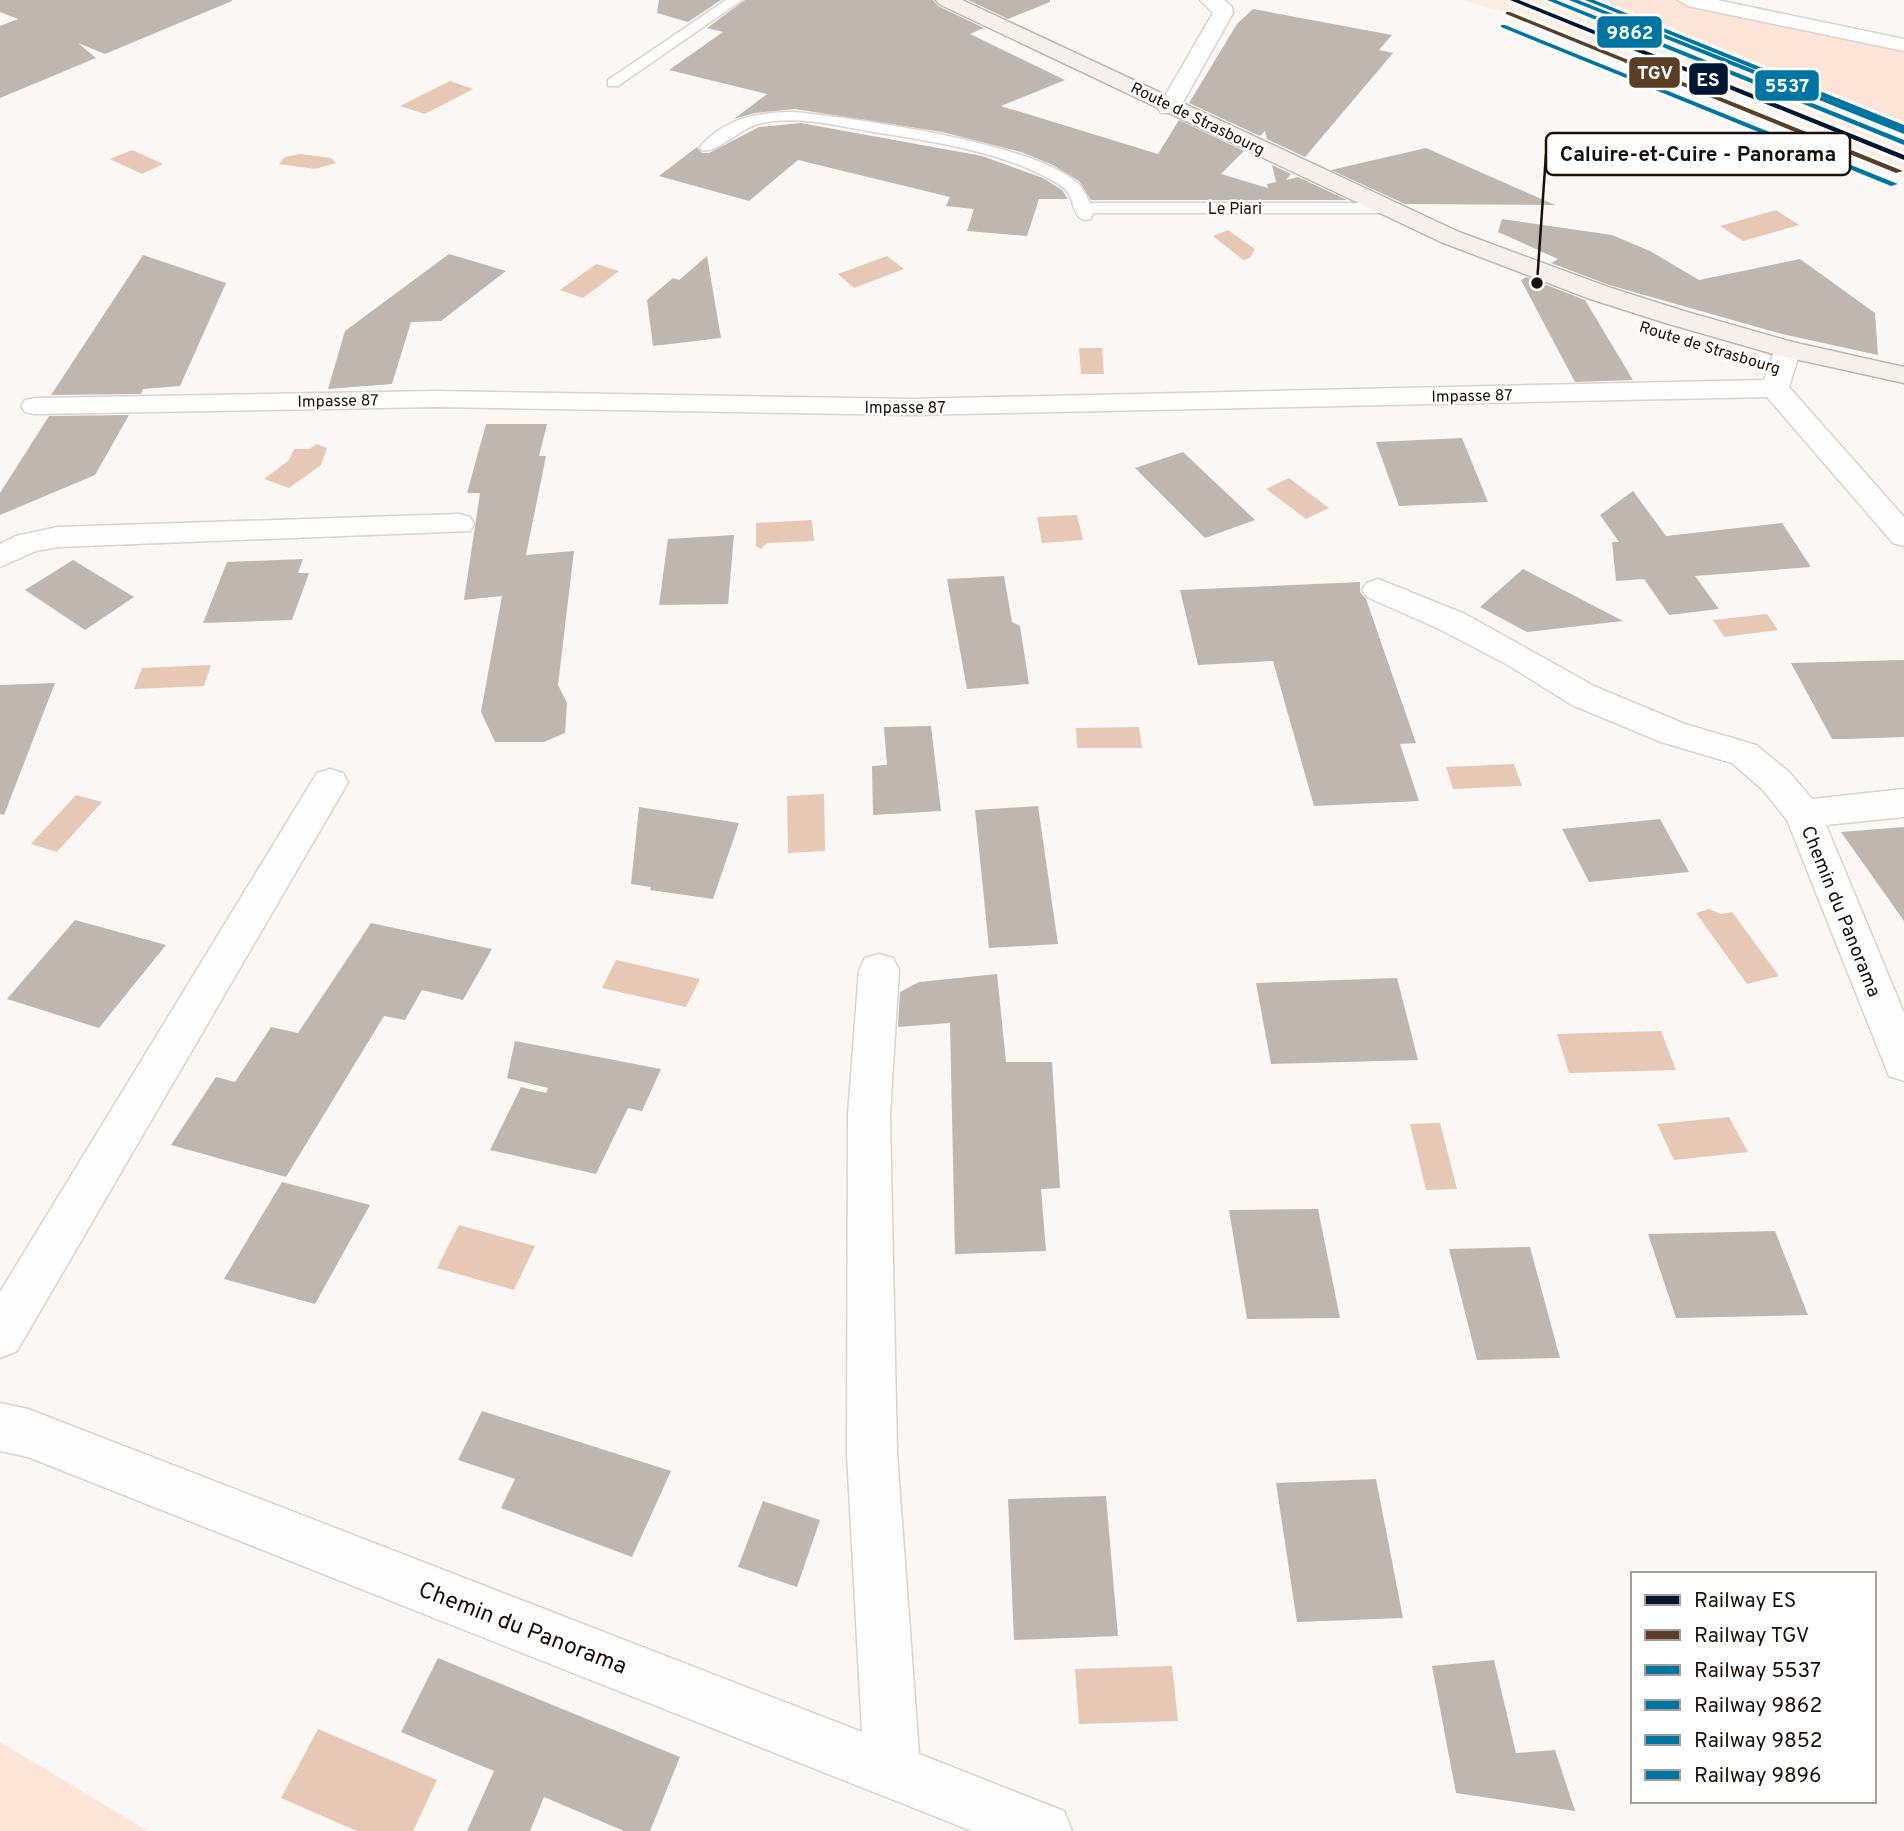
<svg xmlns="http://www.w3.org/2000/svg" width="1904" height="1831" viewBox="0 0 1904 1831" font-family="Overpass,sans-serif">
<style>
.built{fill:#fdeee4}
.green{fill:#fce5d7}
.water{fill:#e6c8b5}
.building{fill:#bfb6b0}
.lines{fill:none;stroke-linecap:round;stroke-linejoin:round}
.service-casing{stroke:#d9d2cd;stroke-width:3}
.minor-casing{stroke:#d9d2cd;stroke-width:3}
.primary-casing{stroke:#c0b5ae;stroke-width:3}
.service{fill:#fefefe;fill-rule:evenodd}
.minor{fill:#fefefe;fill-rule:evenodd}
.primary{fill:#f6f0ec;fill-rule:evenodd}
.rail-1-casing{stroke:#fff;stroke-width:6}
.rail-2-casing{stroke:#fff;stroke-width:6}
.rail-3-casing{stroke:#fff;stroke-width:6}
.rail-4-casing{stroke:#fff;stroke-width:6}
.rail-5-casing{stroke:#fff;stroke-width:6}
.rail-6-casing{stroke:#fff;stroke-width:6}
.rail-1{fill:#011633;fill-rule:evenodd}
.rail-2{fill:#5c3e26;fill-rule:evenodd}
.rail-3{fill:#0075a1;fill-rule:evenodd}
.rail-4{fill:#0075a1;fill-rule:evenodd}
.rail-5{fill:#0075a1;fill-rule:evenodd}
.rail-6{fill:#0075a1;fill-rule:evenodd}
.labels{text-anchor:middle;stroke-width:5;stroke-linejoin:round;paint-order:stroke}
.far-street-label{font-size:16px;fill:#1b1009;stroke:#fff}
.street-label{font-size:19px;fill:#1b1009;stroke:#fff}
.near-street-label{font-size:23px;fill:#1b1009;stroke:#fff}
.leader{fill:none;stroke:#1b1009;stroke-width:2.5}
.callout-dot{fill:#1b1009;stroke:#fff;stroke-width:2.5}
.callout{fill:#fff;stroke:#1b1009;stroke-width:2.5}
.callout-label{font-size:21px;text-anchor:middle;font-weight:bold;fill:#1b1009}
.line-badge{stroke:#fff;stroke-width:2.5}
.badge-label{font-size:19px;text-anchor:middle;font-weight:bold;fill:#fff}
</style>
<rect width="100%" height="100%" fill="#faf7f5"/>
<path class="built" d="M 1461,0 L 1691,0 L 1904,45 L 1904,178 L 1851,150 L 1855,146 L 1761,107 L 1759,102 L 1695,77 L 1684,82 L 1508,13 Z"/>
<path class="green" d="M 1550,0 L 1691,0 L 1904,45 L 1904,137 Z
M 0,1742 L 148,1831 L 0,1831 Z"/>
<path class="water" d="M 450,81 L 473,89 L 425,114 L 400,106 Z
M 132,150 L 163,164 L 142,174 L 110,159 Z
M 300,154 L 331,158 L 336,163 L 315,169 L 279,164 L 285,157 Z
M 1776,210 L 1799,225 L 1743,241 L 1720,226 Z
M 1228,230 L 1255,249 L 1250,258 L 1243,260 L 1213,236 Z
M 887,256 L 904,269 L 854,288 L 838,274 Z
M 596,264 L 619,271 L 583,298 L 560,290 Z
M 1079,348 L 1102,348 L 1104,374 L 1081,374 Z
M 317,444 L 327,448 L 321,465 L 289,488 L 264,479 L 289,460 L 294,449 L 309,449 Z
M 1289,478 L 1329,508 L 1306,519 L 1266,489 Z
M 1077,515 L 1083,540 L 1042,543 L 1037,517 Z
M 812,520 L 814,541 L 767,543 L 761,549 L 756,546 L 756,523 Z
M 1767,614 L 1778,630 L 1724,637 L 1713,620 Z
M 211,665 L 204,686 L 134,689 L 142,668 Z
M 1139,727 L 1142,748 L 1077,748 L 1076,728 Z
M 1514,764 L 1522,786 L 1453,789 L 1446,767 Z
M 824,794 L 825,851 L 788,853 L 787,796 Z
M 76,795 L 102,802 L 57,852 L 31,844 Z
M 1709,909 L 1721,914 L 1732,912 L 1779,976 L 1747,984 L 1696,913 Z
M 616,960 L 700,979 L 686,1007 L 602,988 Z
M 1661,1031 L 1676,1070 L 1569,1073 L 1557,1034 Z
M 1729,1117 L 1748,1152 L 1674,1160 L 1657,1124 Z
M 1440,1123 L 1457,1189 L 1426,1190 L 1410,1124 Z
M 459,1225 L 535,1246 L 514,1290 L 437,1268 Z
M 1172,1666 L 1178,1721 L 1079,1724 L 1075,1669 Z
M 318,1729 L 437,1780 L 413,1831 L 357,1831 L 281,1798 Z"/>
<path class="building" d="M 0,0 L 232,0 L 232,1 L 105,54 L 78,43 L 96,58 L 0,98 L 0,26 L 18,19 L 0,12 Z
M 659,0 L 721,0 L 688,22 L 657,13 Z
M 745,0 L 933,0 L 938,6 L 984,28 L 970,34 L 1065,80 L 1001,106 L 1158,154 L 1179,120 L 1244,151 L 1221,174 L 1268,188 L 1267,184 L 1276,182 L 1272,165 L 1291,174 L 1286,180 L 1298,177 L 1347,200 L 1091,200 L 1079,181 L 1053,165 L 1021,152 L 942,132 L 795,109 L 755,113 L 734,119 L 767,94 L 669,70 L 723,32 L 707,28 Z
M 968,0 L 1050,0 L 1050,2 L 1008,19 Z
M 1253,9 L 1392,35 L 1379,50 L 1393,53 L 1305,157 L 1267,139 L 1265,131 L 1260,136 L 1189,103 L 1237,24 Z
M 801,123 L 982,156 L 1043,178 L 1062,190 L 1068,199 L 1039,199 L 1027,236 L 967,231 L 974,209 L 946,206 L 950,197 L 798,160 L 749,201 L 659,176 L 697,147 L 702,153 L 709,153 L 759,127 Z
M 1426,148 L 1555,205 L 1405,204 L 1331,170 Z
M 1502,219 L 1612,235 L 1650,251 L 1699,280 L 1800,259 L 1875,313 L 1878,355 L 1782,334 L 1609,285 L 1551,263 L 1558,259 L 1498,232 Z
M 449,254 L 506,271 L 441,321 L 411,322 L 392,384 L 328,389 L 345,331 Z
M 143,255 L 226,283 L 180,386 L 143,389 L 141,394 L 51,395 Z
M 707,256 L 721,338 L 653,346 L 647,300 L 673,278 L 679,280 Z
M 1526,277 L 1585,300 L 1633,380 L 1575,382 L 1521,280 Z
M 129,415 L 95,475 L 0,515 L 0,493 L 49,416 Z
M 486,424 L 547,424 L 539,456 L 546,456 L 526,555 L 574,551 L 558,685 L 567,703 L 565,733 L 544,742 L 495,742 L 481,712 L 502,596 L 464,600 L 480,493 L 467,493 Z
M 1462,438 L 1488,502 L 1399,506 L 1376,442 Z
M 1183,452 L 1255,520 L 1205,538 L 1135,468 Z
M 1633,491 L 1666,536 L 1782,523 L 1811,567 L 1695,576 L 1719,609 L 1669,615 L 1644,579 L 1616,581 L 1612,542 L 1619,542 L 1600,515 Z
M 734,535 L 728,604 L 659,605 L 668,539 Z
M 303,559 L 298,573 L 309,573 L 292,620 L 203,623 L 227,562 Z
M 73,560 L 134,597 L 85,630 L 25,590 Z
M 1523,569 L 1623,621 L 1527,632 L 1480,607 Z
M 1004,576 L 1012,622 L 1020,626 L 1029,684 L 967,689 L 947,579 Z
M 1360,582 L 1360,592 L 1366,599 L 1416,743 L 1400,744 L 1419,801 L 1314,806 L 1273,661 L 1198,665 L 1180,590 Z
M 1904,660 L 1904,737 L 1845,739 L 1832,739 L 1791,663 Z
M 55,683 L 4,815 L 0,814 L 0,685 Z
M 931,726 L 941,811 L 873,815 L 872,766 L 887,765 L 884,727 Z
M 1038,806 L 1058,944 L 989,948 L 975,810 Z
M 639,807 L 739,823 L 713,899 L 650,890 L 651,887 L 631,884 Z
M 1660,819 L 1689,872 L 1589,882 L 1562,829 Z
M 1904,827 L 1904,921 L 1841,832 Z
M 75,920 L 166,945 L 99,1028 L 7,999 Z
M 371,923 L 492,949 L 463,1000 L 422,990 L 405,1020 L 384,1016 L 286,1177 L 171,1145 L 216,1077 L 235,1082 L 271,1027 L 298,1033 Z
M 997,974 L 1006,1062 L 1052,1062 L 1060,1188 L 1041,1189 L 1046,1251 L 955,1254 L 950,1023 L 898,1027 L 900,992 L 919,982 Z
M 1397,978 L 1418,1060 L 1271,1064 L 1256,983 Z
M 515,1041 L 661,1069 L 642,1111 L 628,1108 L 596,1174 L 490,1150 L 521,1087 L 546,1093 L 548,1088 L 507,1078 Z
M 282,1182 L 370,1205 L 315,1304 L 224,1279 Z
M 1318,1209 L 1340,1318 L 1247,1319 L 1229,1210 Z
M 1775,1231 L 1808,1315 L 1676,1318 L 1648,1234 Z
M 1530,1247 L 1560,1358 L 1477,1360 L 1449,1249 Z
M 482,1411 L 671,1471 L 632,1557 L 501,1508 L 515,1479 L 458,1460 Z
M 1376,1479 L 1403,1618 L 1297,1622 L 1276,1483 Z
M 1106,1496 L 1118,1636 L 1014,1640 L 1008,1499 Z
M 763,1501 L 820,1520 L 797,1587 L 738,1567 Z
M 438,1658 L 680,1757 L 650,1831 L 624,1831 L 544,1797 L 530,1831 L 467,1831 L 494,1771 L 401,1732 Z
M 1494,1660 L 1516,1753 L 1555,1750 L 1575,1811 L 1456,1793 L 1432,1666 Z"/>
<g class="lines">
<g class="service-casing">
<path id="service" d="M 726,0 L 742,0 L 618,86 L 608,86 L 608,80 Z
M 795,112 C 859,119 1027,142 1075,181 C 1082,186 1086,195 1090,203 L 1387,203 L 1395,208 L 1387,213 L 1093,213 L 1091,219 L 1085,220 C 1072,217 1075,200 1066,190 C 1061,184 1051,180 1044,176 C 994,150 929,141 874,132 C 839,126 794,114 758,124 C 741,128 716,154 702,150 L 700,147 C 724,118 760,112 795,112 Z"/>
</g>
<g class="minor-casing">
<path id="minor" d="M 1200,0 L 1224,0 L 1232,7 L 1233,13 L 1177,113 L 1161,113 L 1158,108 L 1213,13 Z
M 1678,0 L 1717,0 L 1904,39 L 1904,51 L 1688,6 Z
M 1787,341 L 1797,343 L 1801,349 L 1789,387 L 1904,517 L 1904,546 L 1893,543 L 1767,397 L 911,415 L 436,407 L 35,414 L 25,412 L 21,406 L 25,400 L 35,398 L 436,391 L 911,399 L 1764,380 L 1777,343 Z
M 459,514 L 470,517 L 474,524 L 470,531 L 58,547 L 36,551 L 0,567 L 0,544 L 16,536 L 58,527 Z
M 1378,579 L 1465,614 L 1596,687 L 1685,724 L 1756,745 L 1789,772 L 1812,799 L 1904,789 L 1904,817 L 1826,825 L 1904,1013 L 1904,1081 L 1889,1076 L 1787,820 L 1763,790 L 1732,763 L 1661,742 L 1572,705 L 1508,665 L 1441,630 L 1367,597 L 1362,590 L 1367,583 Z
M 330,769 L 343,773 L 348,782 L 343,791 L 17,1351 L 0,1358 L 0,1292 L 317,773 Z
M 879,954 L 893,958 L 899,970 L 890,1115 L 897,1453 L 919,1754 L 1064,1811 L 1072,1831 L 972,1831 L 28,1457 L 0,1451 L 0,1403 L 28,1409 L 862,1732 L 847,1453 L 848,1115 L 859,970 L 865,958 Z"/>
</g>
<g class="primary-casing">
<path id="primary" d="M 936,0 L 962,0 L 1459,232 L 1608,287 L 1687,312 L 1792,342 L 1904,367 L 1904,383 L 1777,355 L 1669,324 L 1590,299 L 1441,242 L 939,4 Z"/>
</g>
<use href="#service" class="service"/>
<use href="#minor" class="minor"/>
<use href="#primary" class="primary"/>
<g class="rail-1-casing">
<path id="rail-1" d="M 1510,0 L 1519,0 L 1904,155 L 1904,160 Z"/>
</g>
<g class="rail-2-casing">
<path id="rail-2" d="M 1506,12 L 1510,12 L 1903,171 L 1896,173 L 1506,14 Z"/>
</g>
<g class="rail-3-casing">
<path id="rail-3" d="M 1569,0 L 1578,0 L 1904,129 L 1904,134 Z"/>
</g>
<g class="rail-4-casing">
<path id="rail-4" d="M 1547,0 L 1556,0 L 1904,140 L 1904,145 Z"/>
</g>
<g class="rail-5-casing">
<path id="rail-5" d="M 1501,25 L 1505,25 L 1898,184 L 1891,186 L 1501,27 Z"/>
</g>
<g class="rail-6-casing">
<path id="rail-6" d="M 1585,0 L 1594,0 L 1904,125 L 1904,130 Z"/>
</g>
<use href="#rail-1" class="rail-1"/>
<use href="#rail-2" class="rail-2"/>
<use href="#rail-3" class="rail-3"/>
<use href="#rail-4" class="rail-4"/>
<use href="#rail-5" class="rail-5"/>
<use href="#rail-6" class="rail-6"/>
</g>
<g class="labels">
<g class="far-street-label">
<text transform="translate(1198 118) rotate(26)" y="6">Route de Strasbourg</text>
<text x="1235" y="214">Le Piari</text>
<text transform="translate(1710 347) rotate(17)" y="6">Route de Strasbourg</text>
<text transform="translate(1472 395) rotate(-1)" y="6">Impasse 87</text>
<text transform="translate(338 400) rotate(-1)" y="6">Impasse 87</text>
<text x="905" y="413">Impasse 87</text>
</g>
<g class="street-label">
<text transform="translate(1842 911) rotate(68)" y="7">Chemin du Panorama</text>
</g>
<g class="near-street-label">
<text transform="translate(523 1627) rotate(21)" y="8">Chemin du Panorama</text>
</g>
</g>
<path class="leader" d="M1537 283L1546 154"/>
<circle class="callout-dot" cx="1537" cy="283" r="7"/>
<rect class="callout" x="1546" y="133" width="304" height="42" rx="7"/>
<g class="callout-label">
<text x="1698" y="161">Caluire-et-Cuire - Panorama</text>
</g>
<g class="line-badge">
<rect x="1596" y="15" width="67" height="34" rx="7" fill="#0075a1"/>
<rect x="1628" y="56" width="53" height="33" rx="7" fill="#5c3e26"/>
<rect x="1688" y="62" width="41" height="34" rx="7" fill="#011633"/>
<rect x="1754" y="69" width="66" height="33" rx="7" fill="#0075a1"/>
</g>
<g class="badge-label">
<text x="1630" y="39">9862</text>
<text x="1655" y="79">TGV</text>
<text x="1708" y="86">ES</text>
<text x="1787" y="92">5537</text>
</g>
<rect x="1631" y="1572" width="245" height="231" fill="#ffffff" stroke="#a49f9d" stroke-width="2"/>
<rect x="1645" y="1595" width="35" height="10" fill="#011633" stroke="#a49f9d" stroke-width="2"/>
<text x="1694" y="1607" font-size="21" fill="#1b1009">Railway ES</text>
<rect x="1645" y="1630" width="35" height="10" fill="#5c3e26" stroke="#a49f9d" stroke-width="2"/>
<text x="1694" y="1642" font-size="21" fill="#1b1009">Railway TGV</text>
<rect x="1645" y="1665" width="35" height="10" fill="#0075a1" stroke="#a49f9d" stroke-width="2"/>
<text x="1694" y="1677" font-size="21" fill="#1b1009">Railway 5537</text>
<rect x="1645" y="1700" width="35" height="10" fill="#0075a1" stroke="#a49f9d" stroke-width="2"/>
<text x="1694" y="1712" font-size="21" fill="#1b1009">Railway 9862</text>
<rect x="1645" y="1735" width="35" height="10" fill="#0075a1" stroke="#a49f9d" stroke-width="2"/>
<text x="1694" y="1747" font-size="21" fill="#1b1009">Railway 9852</text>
<rect x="1645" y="1770" width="35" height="10" fill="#0075a1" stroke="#a49f9d" stroke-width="2"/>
<text x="1694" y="1782" font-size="21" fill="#1b1009">Railway 9896</text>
</svg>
